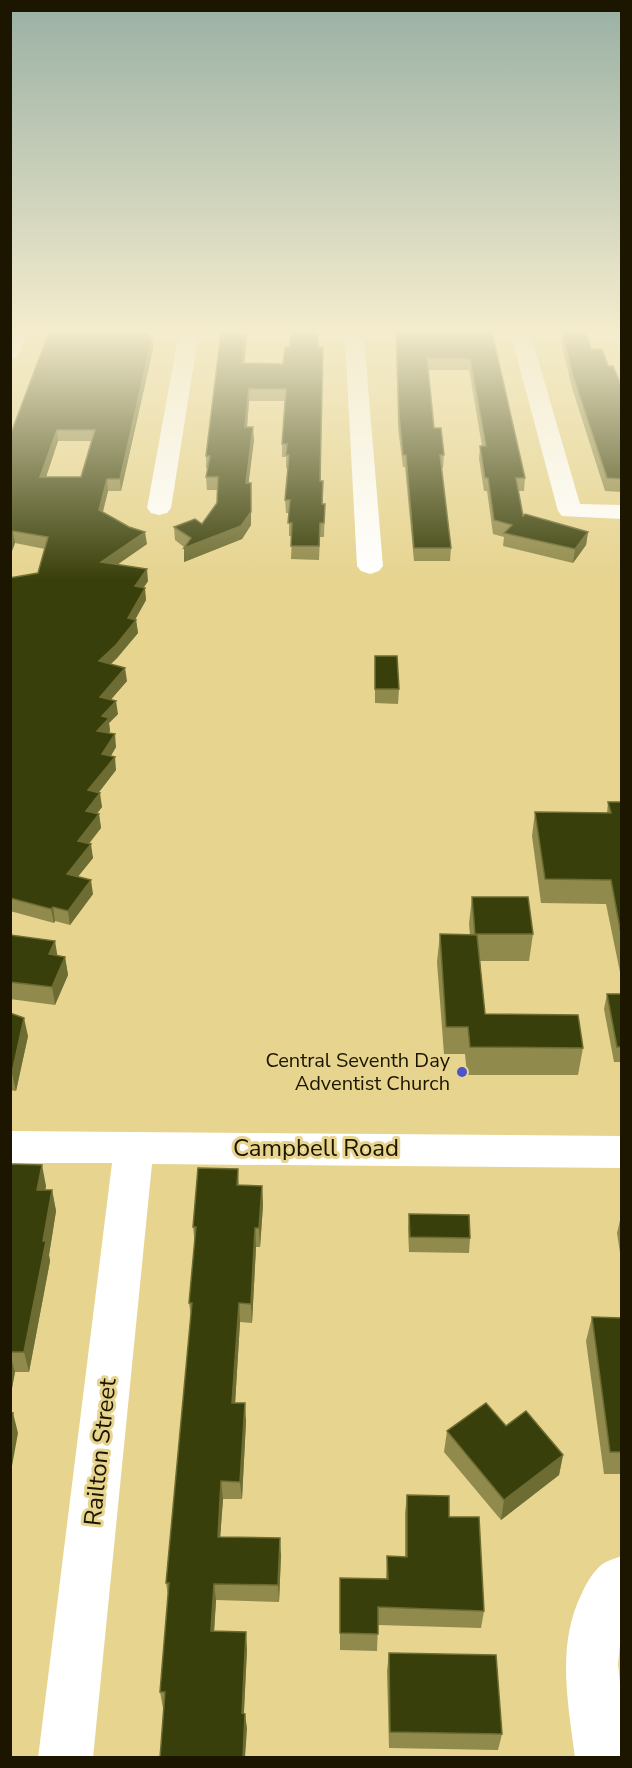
<svg xmlns="http://www.w3.org/2000/svg" width="632" height="1768" viewBox="0 0 632 1768" font-family="'Nunito Sans',sans-serif">
<style>
.lines{fill:none;stroke-linecap:round;stroke-linejoin:round}
.minor{fill:#fff;fill-rule:evenodd}
.wall{fill:#908a4c;fill-rule:evenodd}
.shaded-wall{fill:#6d6c32}
.building{fill:#393f0a;stroke:#6d6c32;stroke-width:1.5;fill-rule:evenodd}
.poi-dot{fill:#4d53c9;stroke:#e6d48f;stroke-width:2}
.labels{text-anchor:middle;stroke-width:6;stroke-linejoin:round;paint-order:stroke}
.poi-label{font-size:20px;fill:#1c1500;stroke:#e6d48f;text-anchor:end}
.near-street-label{font-size:24px;fill:#1c1500;stroke:#e6d48f}
</style>
<rect width="100%" height="100%" fill="#e6d48f"/>
<g class="lines">
<path class="minor" d="M 10,332 L 28,332 L 17,358 L 10,360 Z
M 50,332 L 622,332 L 622,340 L 532,339 L 580,504 L 622,505 L 622,519 L 562,516 L 558,511 L 512,339 L 364,339 L 383,566 L 379,571 L 370,574 L 361,571 L 357,566 L 345,339 L 198,338 L 171,508 L 167,513 L 159,515 L 151,513 L 147,508 L 178,338 L 59,338 L 52,336 Z
M 10,1131 L 622,1136 L 622,1168 L 152,1164 L 93,1758 L 38,1758 L 112,1163 L 10,1163 Z
M 622,1556 L 622,1625 L 618,1664 L 622,1702 L 622,1758 L 575,1758 C 568,1702 556,1645 582,1593 C 587,1582 594,1570 604,1563 C 609,1560 616,1558 622,1556 Z"/>
</g>
<path class="wall" d="M 150,332 L 151,338 L 152,338 L 153,349 L 121,491 L 108,491 L 103,512 L 147,544 L 117,565 L 148,581 L 144,587 L 146,600 L 135,620 L 136,620 L 138,633 L 117,658 L 111,664 L 127,681 L 110,700 L 118,714 L 109,723 L 110,731 L 109,733 L 116,747 L 111,756 L 116,770 L 98,793 L 102,807 L 97,814 L 99,814 L 101,828 L 89,844 L 93,858 L 78,877 L 93,894 L 70,925 L 55,921 L 54,923 L 10,911 L 10,578 L 38,573 L 45,549 L 15,543 L 10,556 L 10,436 ZM 58,441 L 91,441 L 81,477 L 46,477 Z
M 221,332 L 247,332 L 247,341 L 244,363 L 283,364 L 318,347 L 321,481 L 323,504 L 325,504 L 324,537 L 320,537 L 319,560 L 291,559 L 292,536 L 289,536 L 289,513 L 286,513 L 285,500 L 288,468 L 286,468 L 286,457 L 282,457 L 282,444 L 285,401 L 249,401 L 247,427 L 254,440 L 248,483 L 251,483 L 251,525 L 242,539 L 184,562 L 184,547 L 175,540 L 174,527 L 202,524 L 217,503 L 218,490 L 207,490 L 206,477 L 208,468 L 206,468 L 206,456 Z
M 396,332 L 492,332 L 525,478 L 524,491 L 518,491 L 523,516 L 588,532 L 586,545 L 573,563 L 503,546 L 504,537 L 493,534 L 487,491 L 484,491 L 479,459 L 480,446 L 482,446 L 469,370 L 428,370 L 434,428 L 444,455 L 443,468 L 441,468 L 451,548 L 450,561 L 414,561 L 405,467 L 403,467 L 398,428 Z
M 562,332 L 586,332 L 591,349 L 608,366 L 621,385 L 621,492 L 605,491 L 572,388 L 561,342 Z
M 375,656 L 399,689 L 398,704 L 375,703 Z
M 608,802 L 621,802 L 621,972 L 620,972 L 606,904 L 541,903 L 532,836 L 535,812 L 607,813 Z
M 472,897 L 533,934 L 529,961 L 480,961 L 485,1014 L 583,1048 L 578,1075 L 467,1075 L 465,1054 L 444,1054 L 437,962 L 440,934 L 470,935 L 469,924 Z
M 10,935 L 58,956 L 65,957 L 68,975 L 55,1005 L 10,999 Z
M 607,994 L 621,994 L 621,1062 L 614,1062 L 604,1009 Z
M 10,1013 L 28,1036 L 16,1091 L 10,1090 Z
M 10,1164 L 46,1186 L 45,1190 L 52,1190 L 56,1211 L 49,1255 L 50,1261 L 29,1372 L 15,1372 L 10,1399 Z
M 238,1169 L 239,1185 L 262,1186 L 263,1205 L 260,1247 L 256,1247 L 252,1323 L 240,1322 L 235,1403 L 246,1421 L 242,1499 L 223,1499 L 220,1537 L 281,1555 L 279,1602 L 216,1600 L 214,1632 L 247,1649 L 244,1713 L 247,1729 L 163,1708 L 160,1692 L 168,1595 L 166,1583 L 191,1316 L 189,1303 L 195,1245 L 193,1227 Z
M 409,1214 L 470,1238 L 469,1253 L 409,1252 L 408,1229 Z
M 621,1216 L 621,1259 L 617,1233 Z
M 592,1317 L 621,1318 L 621,1474 L 604,1474 L 586,1341 Z
M 506,1426 L 563,1455 L 559,1475 L 501,1520 L 444,1452 L 447,1431 Z
M 407,1495 L 449,1517 L 484,1611 L 481,1628 L 378,1625 L 377,1651 L 340,1650 L 340,1578 L 386,1579 L 387,1556 L 405,1557 L 405,1513 Z
M 389,1653 L 502,1734 L 498,1750 L 389,1748 L 387,1671 Z"/>
<path class="shaded-wall" d="M 247,332 L 247,341 L 243,375 L 242,363 Z
M 152,338 L 153,349 L 121,491 L 120,479 Z
M 249,389 L 249,401 L 246,440 L 245,427 Z
M 253,427 L 254,440 L 247,496 L 246,483 Z
M 57,430 L 58,441 L 42,489 L 40,477 Z
M 107,479 L 108,491 L 100,522 L 99,510 Z
M 251,483 L 251,525 L 242,539 L 184,562 L 184,548 Z
M 13,531 L 15,543 L 10,556 L 10,539 Z
M 145,532 L 147,544 L 102,575 L 101,562 Z
M 588,532 L 586,545 L 573,563 L 575,549 Z
M 147,569 L 148,581 L 136,599 L 135,586 Z
M 145,588 L 146,600 L 132,625 L 136,620 L 138,633 L 117,658 L 100,674 L 99,661 L 128,618 Z
M 125,668 L 127,681 L 102,710 L 100,697 Z
M 116,701 L 118,714 L 109,723 L 110,731 L 99,744 L 97,731 L 102,716 Z
M 115,734 L 116,747 L 104,767 L 102,754 Z
M 115,757 L 116,770 L 90,804 L 88,790 Z
M 100,793 L 102,807 L 88,824 L 86,811 Z
M 99,814 L 101,828 L 80,854 L 78,841 Z
M 91,844 L 93,858 L 69,887 L 67,874 Z
M 91,880 L 93,894 L 70,925 L 68,911 Z
M 53,907 L 55,921 L 54,923 L 51,909 Z
M 55,941 L 58,959 L 49,954 Z
M 65,957 L 68,975 L 55,1005 L 52,987 Z
M 24,1018 L 28,1036 L 16,1091 L 12,1073 Z
M 42,1165 L 46,1186 L 41,1211 L 37,1190 Z
M 262,1186 L 263,1205 L 260,1247 L 259,1228 Z
M 52,1190 L 56,1211 L 49,1255 L 50,1261 L 29,1372 L 24,1352 Z
M 255,1228 L 256,1247 L 252,1323 L 251,1304 Z
M 239,1303 L 240,1322 L 234,1421 L 232,1403 Z
M 10,1354 L 15,1372 L 10,1399 Z
M 245,1403 L 246,1421 L 242,1499 L 240,1482 Z
M 13,1413 L 18,1433 L 10,1477 L 10,1427 Z
M 563,1455 L 559,1475 L 501,1520 L 504,1500 Z
M 221,1481 L 223,1499 L 219,1554 L 218,1537 Z
M 280,1538 L 281,1555 L 279,1602 L 278,1585 Z
M 214,1584 L 216,1600 L 213,1648 L 211,1631 Z
M 246,1632 L 247,1649 L 243,1729 L 242,1713 Z
M 245,1714 L 247,1729 L 245,1758 L 243,1758 Z"/>
<path class="building" d="M 49,332 L 149,332 L 148,338 L 152,338 L 120,479 L 107,479 L 99,510 L 129,527 L 145,532 L 101,562 L 147,569 L 135,586 L 145,588 L 128,618 L 136,620 L 116,645 L 99,661 L 125,668 L 100,697 L 116,701 L 102,716 L 109,718 L 97,731 L 115,734 L 102,754 L 115,757 L 88,790 L 100,793 L 86,811 L 99,814 L 78,841 L 91,844 L 67,874 L 91,880 L 68,911 L 53,907 L 51,909 L 10,898 L 10,578 L 38,573 L 48,537 L 13,531 L 10,539 L 10,436 ZM 57,430 L 95,430 L 81,477 L 40,477 Z
M 221,332 L 247,332 L 242,363 L 283,364 L 285,347 L 290,347 L 291,332 L 318,332 L 318,347 L 323,347 L 320,481 L 323,481 L 322,504 L 325,504 L 324,523 L 320,523 L 319,546 L 291,546 L 292,523 L 288,523 L 290,500 L 285,500 L 289,455 L 286,455 L 287,444 L 282,444 L 286,389 L 249,389 L 245,427 L 253,427 L 246,483 L 251,483 L 251,512 L 241,526 L 184,548 L 191,538 L 174,527 L 195,519 L 202,524 L 217,503 L 218,477 L 206,477 L 210,456 L 206,456 Z
M 396,332 L 492,332 L 525,478 L 516,478 L 523,516 L 525,514 L 588,532 L 575,549 L 504,533 L 512,525 L 494,520 L 488,478 L 485,478 L 480,446 L 486,446 L 470,359 L 427,358 L 434,428 L 441,428 L 444,455 L 440,455 L 451,548 L 414,548 L 406,455 L 403,455 L 399,415 Z
M 562,332 L 586,332 L 591,349 L 602,349 L 608,366 L 613,366 L 621,385 L 621,479 L 607,478 L 573,376 Z
M 375,656 L 397,656 L 399,689 L 375,689 Z
M 608,802 L 621,802 L 621,934 L 611,880 L 545,879 L 535,812 L 611,813 Z
M 472,897 L 528,897 L 533,934 L 475,934 Z
M 440,934 L 477,935 L 485,1014 L 578,1015 L 583,1048 L 470,1047 L 468,1027 L 446,1027 Z
M 10,935 L 55,941 L 49,954 L 65,957 L 52,987 L 10,982 Z
M 607,994 L 621,994 L 621,1047 L 617,1047 Z
M 10,1013 L 24,1018 L 12,1073 L 10,1073 Z
M 10,1164 L 42,1165 L 37,1190 L 52,1190 L 43,1241 L 46,1241 L 24,1352 L 10,1352 Z
M 198,1168 L 238,1169 L 237,1185 L 262,1186 L 259,1228 L 255,1228 L 251,1304 L 239,1303 L 232,1403 L 245,1403 L 240,1482 L 221,1481 L 218,1537 L 280,1538 L 278,1585 L 214,1584 L 211,1631 L 246,1632 L 242,1713 L 245,1714 L 243,1758 L 160,1758 L 165,1692 L 160,1692 L 169,1583 L 166,1583 L 192,1303 L 189,1303 L 196,1227 L 193,1227 Z
M 409,1214 L 469,1215 L 470,1238 L 410,1237 Z
M 592,1317 L 621,1318 L 621,1452 L 610,1452 Z
M 486,1403 L 506,1426 L 526,1411 L 563,1455 L 504,1500 L 447,1431 Z
M 10,1413 L 13,1413 L 10,1427 Z
M 407,1495 L 449,1496 L 449,1517 L 479,1517 L 484,1611 L 378,1607 L 378,1634 L 340,1633 L 340,1578 L 388,1579 L 387,1556 L 407,1557 Z
M 389,1653 L 496,1655 L 502,1734 L 390,1732 Z"/>
<linearGradient id="sky" x2="0" y2="1"><stop stop-color="#99b0a4"/><stop offset="0.57" stop-color="#f4eccd"/><stop offset="1" stop-color="#f4eccd" stop-opacity="0"/></linearGradient>
<rect width="632" height="580" fill="url(#sky)"/>
<circle class="poi-dot" cx="462" cy="1072" r="6"/>
<g class="labels">
<g class="poi-label">
<text x="450" y="1067">Central Seventh Day<tspan x="450" dy="23">Adventist Church</tspan></text>
</g>
<g class="near-street-label">
<text x="316" y="1156">Campbell Road</text>
<text transform="translate(100 1452) rotate(-84)" y="8">Railton Street</text>
</g>
</g>
<rect width="632" height="1768" fill="none" stroke="#1c1500" stroke-width="24"/>
</svg>
